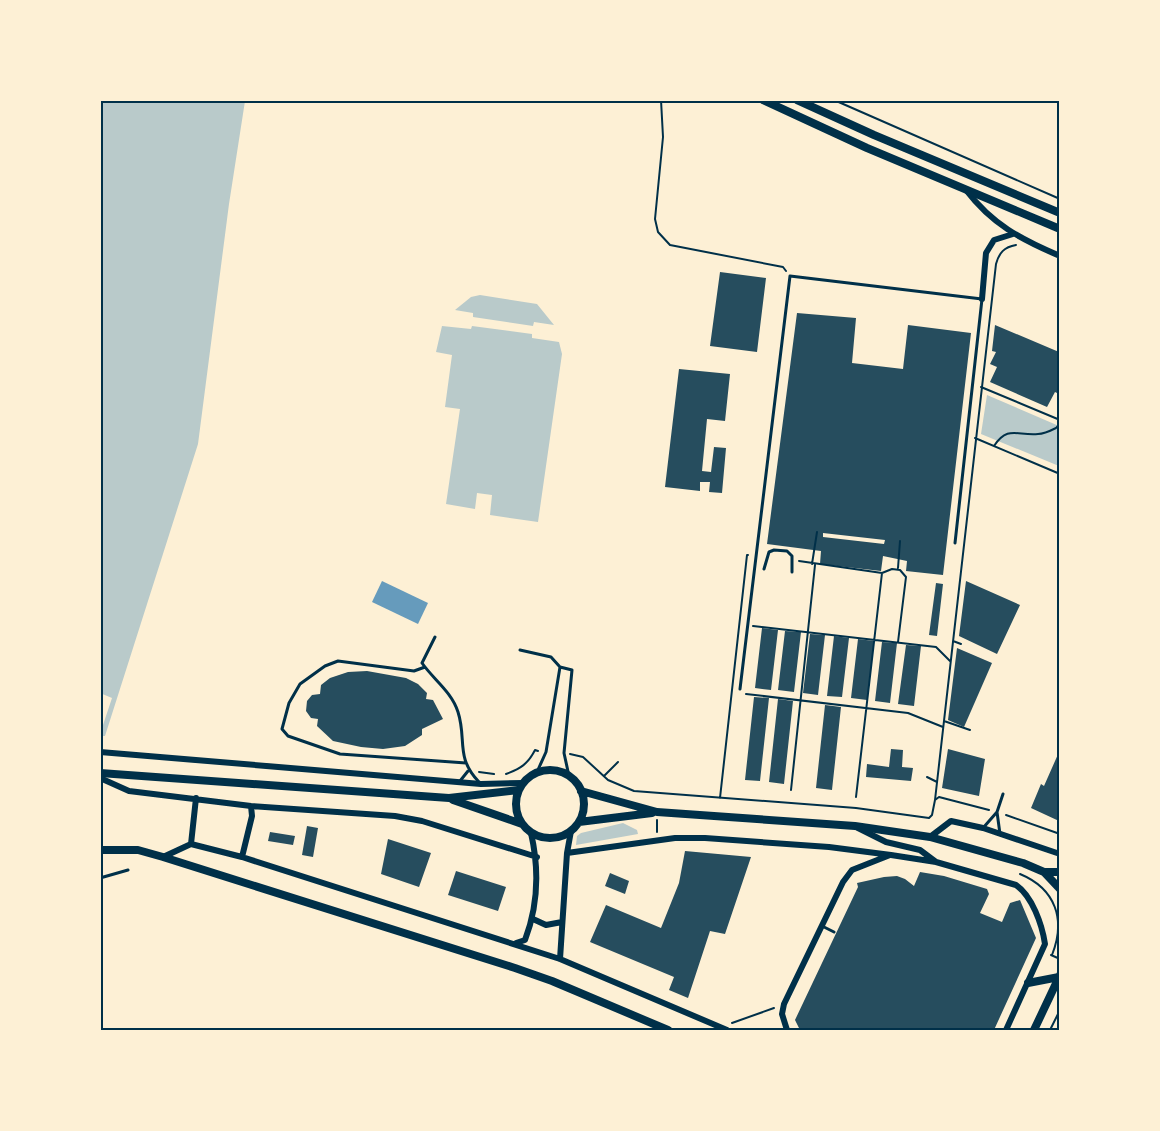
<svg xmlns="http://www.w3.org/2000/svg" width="1160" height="1131" viewBox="0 0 1160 1131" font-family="Figtree,sans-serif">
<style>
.green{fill:#b9caca}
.water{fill:#669bbc}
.building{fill:#264d5e;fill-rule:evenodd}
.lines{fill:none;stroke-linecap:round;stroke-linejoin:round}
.path{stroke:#003049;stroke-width:2}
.service{stroke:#003049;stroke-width:3}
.minor{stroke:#003049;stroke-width:6}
.tertiary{stroke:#003049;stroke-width:8}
.neatline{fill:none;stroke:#003049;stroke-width:2}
</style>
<rect width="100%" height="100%" fill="#fdf0d5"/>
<path class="green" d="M 101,100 L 245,101 L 229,204 L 198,444 L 105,736 L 101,736 L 101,731 L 112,698 L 100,693 Z
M 480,295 L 537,304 L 554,325 L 534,322 L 533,326 L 473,317 L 473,313 L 455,310 L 471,297 Z
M 442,326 L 471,329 L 472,326 L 532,334 L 532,338 L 559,342 L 562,354 L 538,522 L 490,515 L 492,495 L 477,493 L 475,509 L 446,504 L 460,409 L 445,407 L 452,355 L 436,352 Z
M 987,395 L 1059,426 L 1059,466 L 981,434 Z
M 623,823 L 637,830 L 638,834 L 576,845 L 577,836 L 581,833 Z"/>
<path class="water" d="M 382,581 L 428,603 L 418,624 L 372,602 Z"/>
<path class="building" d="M 720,272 L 766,278 L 757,352 L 710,346 Z
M 797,313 L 856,318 L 852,363 L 903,369 L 908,325 L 971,333 L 943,575 L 906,571 L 907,561 L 883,556 L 881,571 L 820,564 L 821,551 L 767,544 ZM 823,533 L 885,540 L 884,544 L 823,537 Z
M 995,325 L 1059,352 L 1059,394 L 1055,392 L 1047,407 L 990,382 L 997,367 L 990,364 L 996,352 L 992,351 Z
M 679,369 L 730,374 L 725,421 L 707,419 L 702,471 L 711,472 L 714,447 L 726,448 L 722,493 L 709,492 L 710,482 L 700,482 L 700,491 L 665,487 Z
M 966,581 L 1020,605 L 997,654 L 959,636 Z
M 936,583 L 943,584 L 937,636 L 929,635 Z
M 762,628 L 778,630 L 771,690 L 755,688 Z
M 785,631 L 801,632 L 794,692 L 778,690 Z
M 810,634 L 825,635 L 818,695 L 803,693 Z
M 834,636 L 849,638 L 842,697 L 827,696 Z
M 858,639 L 874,641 L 867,700 L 851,698 Z
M 882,642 L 897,643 L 890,703 L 875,701 Z
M 906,645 L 921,646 L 914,706 L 898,704 Z
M 957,648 L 992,663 L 964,727 L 948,720 Z
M 367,671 L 406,678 L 418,684 L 427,693 L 426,699 L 433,700 L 443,719 L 422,729 L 422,735 L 405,746 L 383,749 L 361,747 L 333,741 L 317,726 L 318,719 L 311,718 L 306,711 L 307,701 L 312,695 L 320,694 L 321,685 L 330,678 L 348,672 Z
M 754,697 L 769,698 L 760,781 L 745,780 Z
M 778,699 L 793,701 L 784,784 L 769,782 Z
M 825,705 L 841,707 L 832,790 L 816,788 Z
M 891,749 L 903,750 L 902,767 L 913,768 L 911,781 L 866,777 L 867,764 L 889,767 Z
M 948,749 L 985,759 L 979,796 L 942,788 Z
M 1059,752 L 1059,821 L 1031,808 L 1041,784 L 1044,786 Z
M 307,826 L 318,828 L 313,857 L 302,855 Z
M 270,832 L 295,836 L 293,845 L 268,841 Z
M 388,839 L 431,853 L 419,887 L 381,874 Z
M 685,851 L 751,857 L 725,934 L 710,931 L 688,998 L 669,990 L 674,977 L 590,942 L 606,905 L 661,928 L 679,883 Z
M 456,871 L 506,887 L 498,911 L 448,895 Z
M 920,872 L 944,876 L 987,889 L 989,894 L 980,913 L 1002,922 L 1010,903 L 1020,900 L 1036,938 L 994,1030 L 800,1030 L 795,1020 L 858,887 L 857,883 L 884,877 L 897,876 L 905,879 L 914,886 Z
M 610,873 L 629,881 L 625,894 L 605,886 Z"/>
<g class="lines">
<path class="path" d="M 661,100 L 663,137 L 655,219 L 658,232 L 670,245 L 783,267 L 786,271
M 834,100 L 1060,199
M 981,387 L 1060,420
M 975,438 L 1060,474
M 994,446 C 1008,425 1017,436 1038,434 C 1044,434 1050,431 1056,428 L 1060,423
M 799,561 L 882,573 L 892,569 L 900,570 L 906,577 L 898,642
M 812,564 L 817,532
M 898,568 L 900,541
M 753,626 L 936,647 L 950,661
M 953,641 L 961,644
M 746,694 L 908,713 L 943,727
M 944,721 L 970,730
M 570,754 L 583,757 L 608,780 L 634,791 L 856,808 L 929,818 L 932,815 L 935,800 L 939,797 L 989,810
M 479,772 L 494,774
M 506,774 C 520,769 528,764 535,750 L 538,751
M 604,776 L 618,762
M 927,777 L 937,782
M 791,790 L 815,565
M 856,797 L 882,573
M 720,798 L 747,555 L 748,555
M 935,800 L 996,264 C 999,253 1004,247 1016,245
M 1006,815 L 1060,834
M 657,820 L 657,832
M 1020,874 C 1056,889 1066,920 1052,955
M 1051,955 L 1060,959
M 732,1023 L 774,1008
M 1050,1030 L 1060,1010"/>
<path class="service" d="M 764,569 L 769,552 L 774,550 L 787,551 L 792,556 L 792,572
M 435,637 L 422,663 C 433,679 452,692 458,712 C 467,740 455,757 479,782
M 520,650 L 551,657 L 560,667 L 572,670 L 564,753 L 569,776
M 425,667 L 414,671 L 338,661 L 325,666 L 300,684 L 289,703 L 282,729 L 288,736 L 340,754 L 466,763
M 740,689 L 790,276 L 982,299 L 955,543
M 537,772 L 546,752 L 560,667
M 460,781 L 468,771
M 997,812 L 1000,834
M 983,828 L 997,812 L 1003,794
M 100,878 L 128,870
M 822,926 L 834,932"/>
<path class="minor" d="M 966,190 C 992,224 1020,239 1060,256
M 982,299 L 986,253 L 994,240 L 1013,234
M 100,752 L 481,784 L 523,783
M 100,778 L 129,791 L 251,806 L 395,816 L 422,821 L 537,857
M 858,828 L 886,842 L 920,850 L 936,862
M 930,837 L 951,821 L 983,828 L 1060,854
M 191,844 L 196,798
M 567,853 L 675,838 L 705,838 L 829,847 L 891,855 L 936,862 L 1016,885 C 1032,896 1042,924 1045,944 L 1006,1030
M 163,857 L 191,844 L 242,857 L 560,959 L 727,1030
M 242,857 L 252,816 L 251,806
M 533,919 L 546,925 L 562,922
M 516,943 L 525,940 C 538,906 539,868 531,833
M 560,959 L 567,853 L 571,831
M 787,1030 L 782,1014 L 784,1004 L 843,882 L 852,870 L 890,855"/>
<path class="tertiary" d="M 763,100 L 867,148 L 1060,229
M 797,100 L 874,135 L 1060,213
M516 804a34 34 0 1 1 68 0a34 34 0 1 1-68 0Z
M 100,773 L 449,798 L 518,790
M 581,791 L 657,812 L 855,826 L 930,837 L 1023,863 L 1044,872 L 1060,889
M 453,800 L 522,824
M 579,822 L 652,813
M 100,850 L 138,850 L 163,857 L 515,968 L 552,981 L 668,1030
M 1044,872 L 1060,872
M 1028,983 L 1059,977
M 1034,1030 L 1060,975"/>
</g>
<rect width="1160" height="1131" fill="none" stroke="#fdf0d5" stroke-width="204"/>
<rect x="102" y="102" width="956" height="927" class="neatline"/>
</svg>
